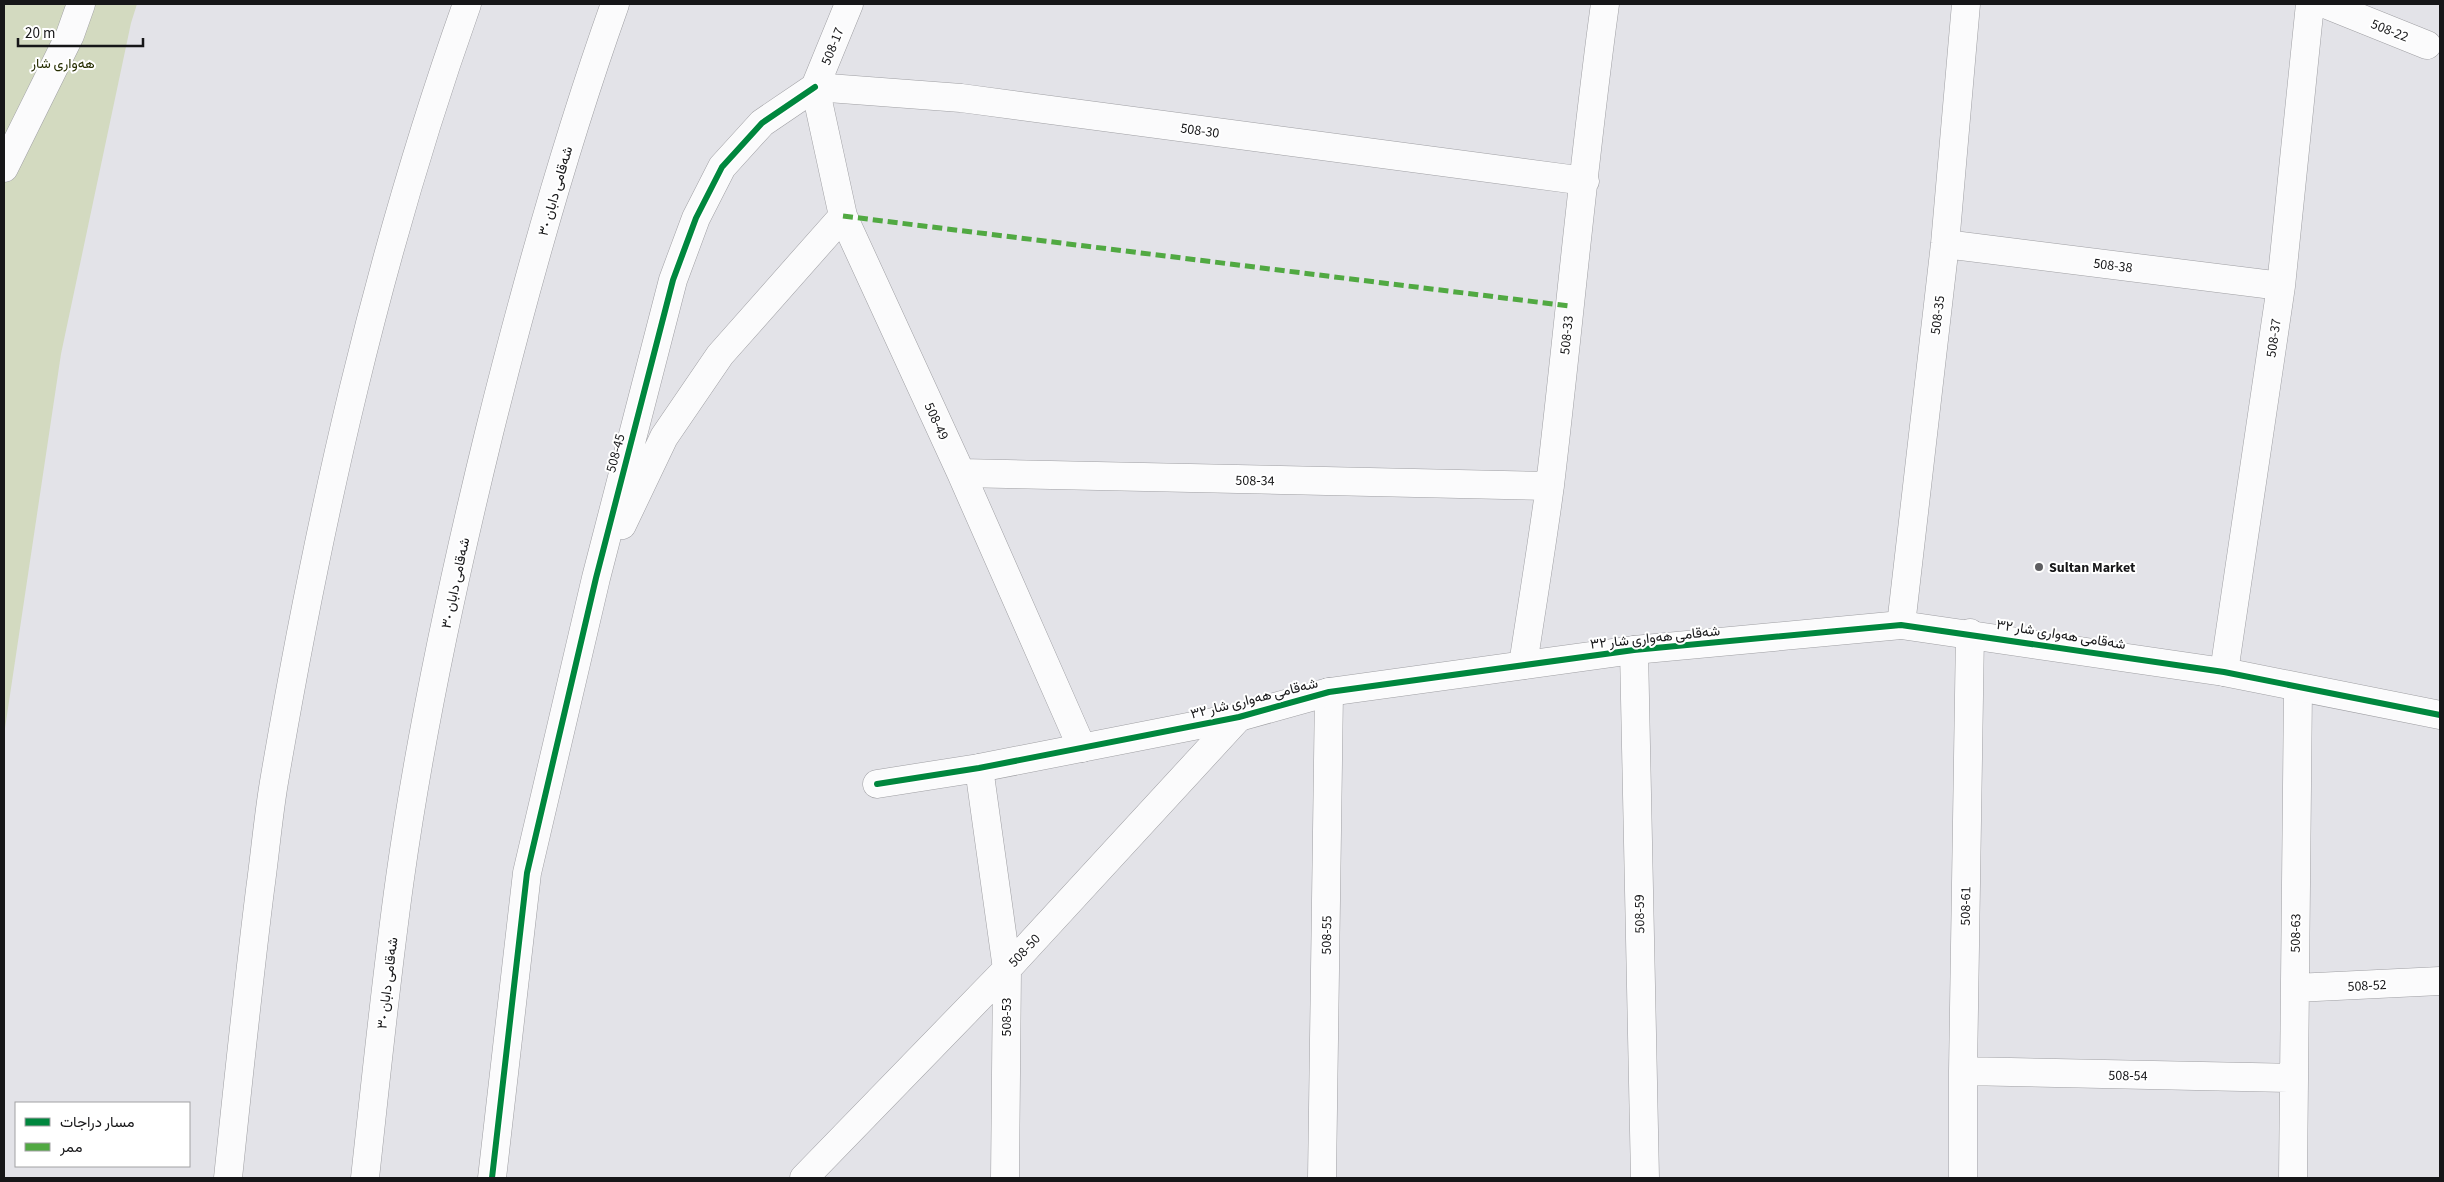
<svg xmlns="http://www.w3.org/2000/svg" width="2444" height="1182" viewBox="0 0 2444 1182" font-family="'Source Sans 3',Vazirmatn,sans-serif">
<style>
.green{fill:#d3dac0}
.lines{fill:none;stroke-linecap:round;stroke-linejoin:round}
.minor-casing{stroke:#9f9fa3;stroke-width:29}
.tertiary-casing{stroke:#9f9fa3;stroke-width:29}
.primary-casing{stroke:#9f9fa3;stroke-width:29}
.minor{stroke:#fbfbfc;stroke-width:28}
.tertiary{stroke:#fbfbfc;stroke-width:28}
.primary{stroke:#fbfbfc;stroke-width:28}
.quiet{stroke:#51a942;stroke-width:5;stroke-dasharray:10 5;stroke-linecap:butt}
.cycleway-casing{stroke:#fff;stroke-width:9}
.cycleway{stroke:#00873e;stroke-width:6}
.poi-dot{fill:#5e5e61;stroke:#fff;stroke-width:2}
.labels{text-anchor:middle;stroke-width:4;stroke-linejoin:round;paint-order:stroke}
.street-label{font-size:14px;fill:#161618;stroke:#fff}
.park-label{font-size:14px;fill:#272f02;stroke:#fff}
.poi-label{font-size:14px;font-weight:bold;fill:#161618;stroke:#fff;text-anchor:start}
</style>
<rect width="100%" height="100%" fill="#e3e3e8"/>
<path class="green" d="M 4,4 L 137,4 L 131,23 L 61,354 L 4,735 Z"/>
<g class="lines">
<g class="minor-casing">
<path id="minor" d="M 2325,4 L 2427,45
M 815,87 L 961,98 L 1585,181
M 815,87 L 843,216 L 961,473 L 1082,748
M 815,87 L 849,4
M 4,168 L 70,35 L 81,4
M 1945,244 L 2281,286
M 961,473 L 1550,486
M 622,525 L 664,437 L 720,355 L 843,216
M 1901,625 L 1945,244 L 1966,4
M 1634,650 L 1645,1178
M 1523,665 C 1532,605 1542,545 1550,485 C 1569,325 1583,164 1605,4
M 2224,672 L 2281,286 L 2310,4
M 979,768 L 1007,969 L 1005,1178
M 2295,988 L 2440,981
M 1963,1071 L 2294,1078
M 492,1178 L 527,873 L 596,578 L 673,280 L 696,218 L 722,167 L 762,123 L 815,87
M 804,1178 L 1007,969 L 1239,717
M 1322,1178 L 1329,692
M 1963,1178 L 1963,1071 L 1970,633
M 2293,1178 L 2298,688"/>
</g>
<g class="tertiary-casing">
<path id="tertiary" d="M 877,784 L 979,768 L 1239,717 L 1329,692 L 1634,650 L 1901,625 L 2224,672 L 2440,715"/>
</g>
<g class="primary-casing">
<path id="primary" d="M 228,1178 C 238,1082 248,986 260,890 C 265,854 268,818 274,782 C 319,518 377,257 467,4
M 365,1178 C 376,1078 386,978 400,878 C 421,728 453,580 489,433 C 525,288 565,144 615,4"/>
</g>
<use href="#minor" class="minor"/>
<use href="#tertiary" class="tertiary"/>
<use href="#primary" class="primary"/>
<path class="quiet" d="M 843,216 L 1569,306"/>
<g class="cycleway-casing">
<path id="cycleway" d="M 877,784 L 979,768 L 1239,717 L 1329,692 L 1634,650 L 1901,625 L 2224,672 L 2440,715
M 492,1178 L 527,873 L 596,578 L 673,280 L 696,218 L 722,167 L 762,123 L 815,87"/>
</g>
<use href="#cycleway" class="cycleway"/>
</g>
<circle class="poi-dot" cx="2039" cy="567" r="5"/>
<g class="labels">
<g class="street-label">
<text transform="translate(2390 30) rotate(22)" y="5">508-22</text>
<text transform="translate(832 46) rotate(-68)" y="5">508-17</text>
<text transform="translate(1200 130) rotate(8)" y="5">508-30</text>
<text transform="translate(555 191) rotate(-74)" y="5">شەقامی دابان ٣٠</text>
<text transform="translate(2113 265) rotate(7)" y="5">508-38</text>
<text transform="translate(1937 315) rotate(-83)" y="5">508-35</text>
<text transform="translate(1566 335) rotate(-84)" y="5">508-33</text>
<text transform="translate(2273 338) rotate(-82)" y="5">508-37</text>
<text transform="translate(937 421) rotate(65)" y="5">508-49</text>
<text transform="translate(615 453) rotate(-75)" y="5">508-45</text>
<text transform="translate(1255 480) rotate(1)" y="5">508-34</text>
<text transform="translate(455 583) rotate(-78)" y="5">شەقامی دابان ٣٠</text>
<text transform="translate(2061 634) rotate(9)" y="5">شەقامی هەواری شار ٣٢</text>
<text transform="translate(1655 637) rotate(-6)" y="5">شەقامی هەواری شار ٣٢</text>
<text transform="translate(1254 698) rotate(-14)" y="5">شەقامی هەواری شار ٣٢</text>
<text transform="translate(1965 906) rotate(-89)" y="5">508-61</text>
<text transform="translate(1639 914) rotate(-91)" y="5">508-59</text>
<text transform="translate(2295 933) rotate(-89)" y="5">508-63</text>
<text transform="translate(1326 935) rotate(-89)" y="5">508-55</text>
<text transform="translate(1024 950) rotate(-47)" y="5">508-50</text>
<text transform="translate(387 983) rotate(-83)" y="5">شەقامی دابان ٣٠</text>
<text transform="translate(2367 985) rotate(-3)" y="5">508-52</text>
<text transform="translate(1006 1017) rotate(-90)" y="5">508-53</text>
<text transform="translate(2128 1075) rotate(1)" y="5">508-54</text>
</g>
<g class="park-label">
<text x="63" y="68">هەواری شار</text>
</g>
<g class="poi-label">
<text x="2049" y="572">Sultan Market</text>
</g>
</g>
<rect width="2444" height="1182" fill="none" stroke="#161618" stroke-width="10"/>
<rect x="15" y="1102" width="175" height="65" fill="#ffffff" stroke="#a2a2a3"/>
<rect x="25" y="1118" width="25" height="8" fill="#00873e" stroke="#a2a2a3"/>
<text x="60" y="1127" font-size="15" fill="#161618">مسار دراجات</text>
<rect x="25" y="1143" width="25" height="8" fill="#51a942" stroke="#a2a2a3"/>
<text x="60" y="1152" font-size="15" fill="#161618">ممر</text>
<path d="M18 38v8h125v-8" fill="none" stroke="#161618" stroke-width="2.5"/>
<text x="25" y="38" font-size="15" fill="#161618" stroke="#ffffff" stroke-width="4" paint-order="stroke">20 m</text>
</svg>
